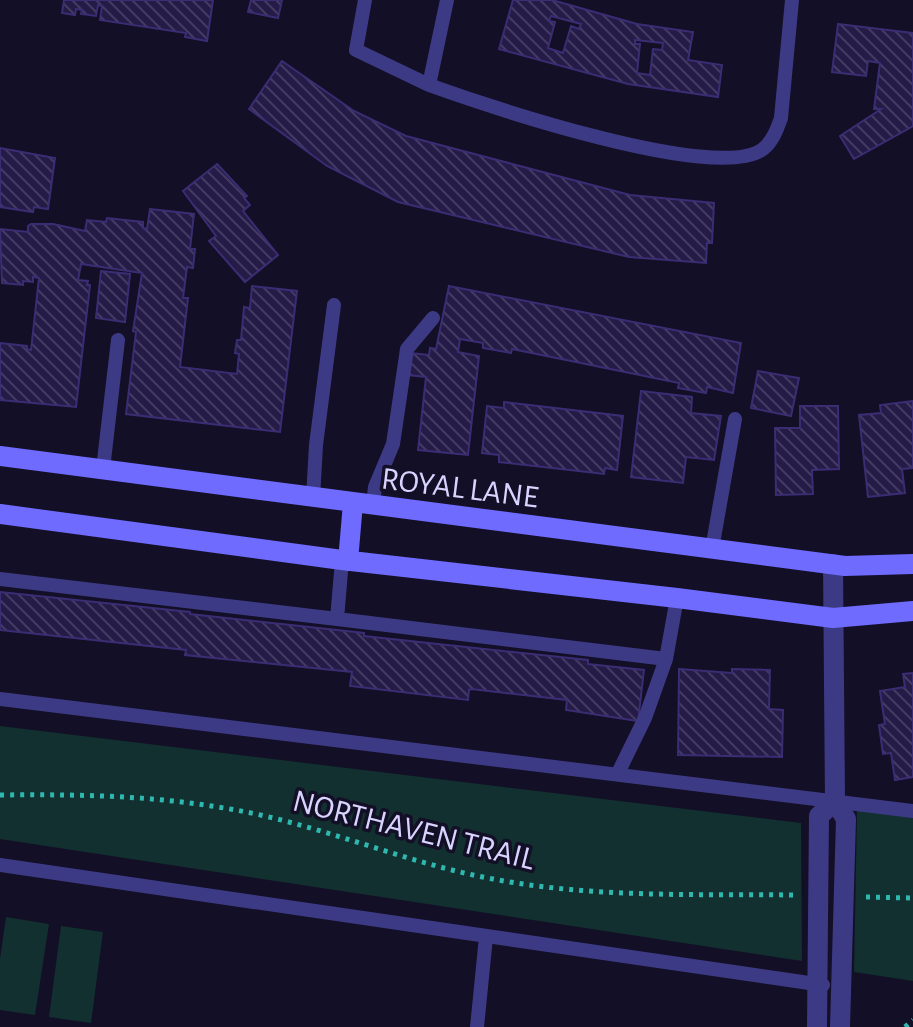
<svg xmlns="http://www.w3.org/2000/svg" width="913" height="1027" viewBox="0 0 913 1027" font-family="'Alegreya Sans',sans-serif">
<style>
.green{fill:#12302f}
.building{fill:url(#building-back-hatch);stroke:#3b2d73;stroke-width:2;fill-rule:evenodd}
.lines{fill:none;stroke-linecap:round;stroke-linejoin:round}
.path{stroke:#2fb8b0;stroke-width:5;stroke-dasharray:4 6;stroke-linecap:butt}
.service{stroke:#3d3a85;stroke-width:14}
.minor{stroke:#3d3a85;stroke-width:20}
.secondary{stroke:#6f6bff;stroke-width:20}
.labels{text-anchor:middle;stroke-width:7;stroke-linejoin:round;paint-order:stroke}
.street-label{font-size:32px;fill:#d9d4ff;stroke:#130f26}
</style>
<defs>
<pattern id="building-back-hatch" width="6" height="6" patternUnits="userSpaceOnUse" patternTransform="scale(2)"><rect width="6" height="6" fill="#241b47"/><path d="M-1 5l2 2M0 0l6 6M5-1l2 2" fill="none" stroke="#433b63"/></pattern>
</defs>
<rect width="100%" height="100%" fill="#130f26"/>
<path class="green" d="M 0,726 L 801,823 L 802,961 L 0,839 Z
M 857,809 L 913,817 L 913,981 L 854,972 Z
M 6,917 L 49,924 L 35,1015 L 0,1010 L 0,959 Z
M 61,926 L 103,932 L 91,1023 L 49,1017 Z"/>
<path class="building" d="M 64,0 L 213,0 L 207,41 L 185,37 L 186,33 L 100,20 L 102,6 L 98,5 L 96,16 L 81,14 L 82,10 L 76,9 L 75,15 L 62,13 Z
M 251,0 L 282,0 L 278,18 L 248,12 Z
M 513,0 L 552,0 L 637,24 L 693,32 L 688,60 L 722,65 L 718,97 L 628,84 L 499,49 ZM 551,16 L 581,24 L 579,29 L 571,26 L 563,53 L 548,48 L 555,22 L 549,21 ZM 635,40 L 663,43 L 662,50 L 653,49 L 650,75 L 637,73 L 640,44 L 635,44 Z
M 838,24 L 913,33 L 913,126 L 854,159 L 840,136 L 881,109 L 874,109 L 880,63 L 868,61 L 866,76 L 832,72 Z
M 282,61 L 354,111 L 406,136 L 630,195 L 714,203 L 712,243 L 707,243 L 706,263 L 629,257 L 398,202 L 327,166 L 249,109 Z
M 0,148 L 55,158 L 48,209 L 34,207 L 33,212 L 0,207 Z
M 217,164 L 247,196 L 244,198 L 250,205 L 243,211 L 278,255 L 245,282 L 209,241 L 216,236 L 183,191 Z
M 150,209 L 194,214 L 190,249 L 195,249 L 193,268 L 187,267 L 183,298 L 188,298 L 180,367 L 237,374 L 239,354 L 235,353 L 237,340 L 241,340 L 244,307 L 250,308 L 252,286 L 297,291 L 280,432 L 126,414 L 136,332 L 133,331 L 142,273 L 81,264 L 78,280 L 88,281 L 87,285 L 90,285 L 76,407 L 0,400 L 0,343 L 27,346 L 27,349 L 31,350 L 39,278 L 33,277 L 33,282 L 23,281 L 23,285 L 2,283 L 0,229 L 28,232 L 28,226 L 31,224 L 53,224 L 85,231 L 87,220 L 106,222 L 107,218 L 143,222 L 143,228 L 147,229 Z
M 101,271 L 130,274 L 125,322 L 96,318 Z
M 449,286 L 741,343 L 733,393 L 707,387 L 706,393 L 678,388 L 679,383 L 512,349 L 511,353 L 483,348 L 483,343 L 460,339 L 458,352 L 479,356 L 468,455 L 418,450 L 426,377 L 408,375 L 411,353 L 429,355 L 430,348 L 436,349 Z
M 758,371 L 799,378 L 791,416 L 751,408 Z
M 641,391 L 692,397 L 691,413 L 721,416 L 714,460 L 686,457 L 683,483 L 631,477 Z
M 913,401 L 913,468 L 902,469 L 905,493 L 868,497 L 859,415 L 881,413 L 880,405 Z
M 504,402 L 623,416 L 617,470 L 605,468 L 604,474 L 499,462 L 499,455 L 482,453 L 487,406 L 504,408 Z
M 800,406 L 838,406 L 839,469 L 812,470 L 813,494 L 776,495 L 775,428 L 800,428 Z
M 0,592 L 190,612 L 190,614 L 364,633 L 364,636 L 588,660 L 588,664 L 644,670 L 638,721 L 566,710 L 567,700 L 471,689 L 469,690 L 468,700 L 350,686 L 352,672 L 185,655 L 186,650 L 0,630 Z
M 679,669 L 732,673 L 732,669 L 770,670 L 769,709 L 783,710 L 782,757 L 678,755 Z
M 913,673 L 913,777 L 895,780 L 891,753 L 883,754 L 879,725 L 885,724 L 880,691 L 905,687 L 903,674 Z"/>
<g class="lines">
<path class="path" d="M 0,795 C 91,794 176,796 265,816 C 342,834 416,865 493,879 C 593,898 696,894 796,895
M 866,897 L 913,898
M 905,1027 L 913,1020"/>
<path class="service" d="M 365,0 L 356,50 L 429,85
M 447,0 L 429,85 C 485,105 717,184 763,149 C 773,141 777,129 781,118 L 792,0
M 103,469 L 118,340
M 313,498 L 316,445 L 334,305
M 373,506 L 375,487 L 393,444 L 407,349 L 433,318
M 712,549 L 735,419
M 342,560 L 337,619 L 666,659
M 0,579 L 337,619
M 0,699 L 913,811
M 618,773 L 645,718 L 666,659 L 677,598
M 0,865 L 823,985
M 477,1027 L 486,937"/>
<path class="minor" d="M 833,564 L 835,801 L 846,819 L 840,1027
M 817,1027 L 819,816 L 835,801"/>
<path class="secondary" d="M 0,456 L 845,566 L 913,564
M 0,514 L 342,560 L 677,598 L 833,618 L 913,611
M 348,561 L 353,503"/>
</g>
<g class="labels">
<g class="street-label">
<text transform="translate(460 487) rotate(7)" y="11">ROYAL LANE</text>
<text transform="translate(414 829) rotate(14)" y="11">NORTHAVEN TRAIL</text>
</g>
</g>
</svg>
